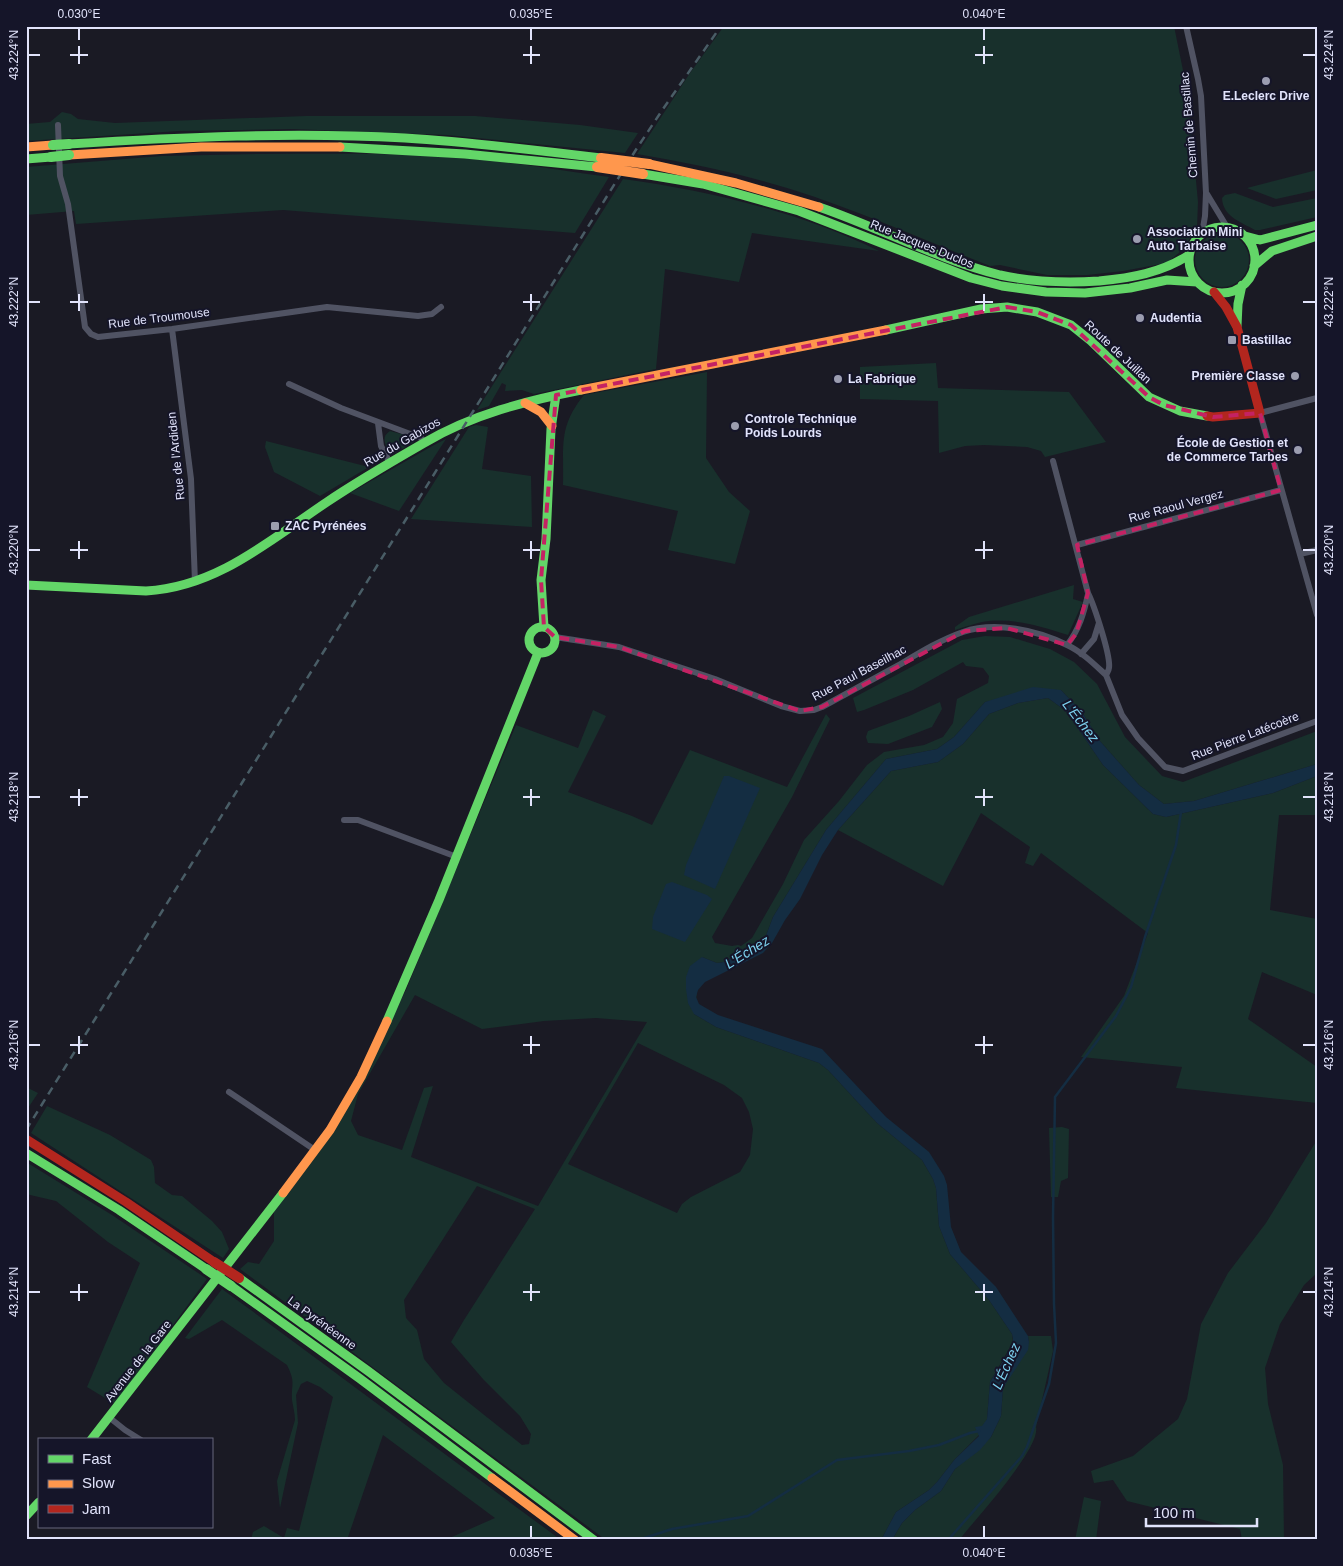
<svg xmlns="http://www.w3.org/2000/svg" width="1343" height="1566" viewBox="0 0 1343 1566" font-family="Arial,sans-serif">
<style>
.green{fill:#18302c;fill-rule:evenodd}
.water{fill:#142d42}
.lines{fill:none;stroke-linecap:round;stroke-linejoin:round}
.stream{stroke:#142d42;stroke-width:2.5}
.street{stroke:#505363;stroke-width:6}
.fast{stroke:#63d668;stroke-width:9}
.slow{stroke:#ff974d;stroke-width:9}
.jam{stroke:#b3261e;stroke-width:9}
.rail{stroke:#495d66;stroke-width:2.5;stroke-dasharray:8 6;stroke-linecap:butt}
.fast-bridge{stroke:#63d668;stroke-width:10}
.slow-bridge{stroke:#ff974d;stroke-width:10}
.jam-bridge{stroke:#b3261e;stroke-width:10}
.marked{fill:none;stroke:#c42263;stroke-width:4;stroke-dasharray:10 6;stroke-linejoin:round}
.ticks{fill:none;stroke:#e1e3fb;stroke-width:2}
.poi-dot{fill:#9b9db0;stroke:#151529;stroke-width:2}
.labels{text-anchor:middle;stroke-width:4;stroke-linejoin:round;paint-order:stroke}
.poi-label{font-size:12px;font-weight:bold;fill:#e1e3fb;stroke:#151529;text-anchor:start}
.street-label{font-size:12px;fill:#e1e3fb;stroke:#151529}
.water-label{font-size:14px;font-style:italic;fill:#7cd0ee;stroke:#151529}
.neatline{fill:none;stroke:#e1e3fb;stroke-width:2}
.ticks-label{font-size:12px;text-anchor:middle;fill:#e1e3fb}
</style>
<rect width="100%" height="100%" fill="#1a1a24"/>
<path class="green" d="M 724,26 L 1174,26 L 1188,95 L 1198,202 L 1197,228 L 1181,251 L 1168,262 L 1161,264 L 1123,271 L 1087,275 L 1047,275 L 1000,265 L 990,266 C 914,236 838,201 759,180 C 719,169 678,161 637,154 L 690,73 Z
M 62,112 L 71,114 L 78,119 L 115,123 L 306,116 L 475,116 L 580,125 L 638,133 L 625,153 L 447,135 L 292,129 L 179,131 L 26,141 L 26,124 L 50,122 Z
M 260,154 C 321,154 382,153 443,156 C 498,160 554,169 609,177 L 575,233 L 283,210 L 76,224 L 74,211 L 26,215 L 26,167 L 162,156 Z
M 1317,170 L 1317,190 L 1276,199 L 1247,188 Z
M 623,179 C 710,191 800,212 879,251 L 752,233 L 739,282 L 665,269 L 656,369 L 534,394 L 522,390 L 505,391 L 506,385 L 502,383 L 489,406 L 477,410 Z
M 1235,193 L 1273,207 L 1317,198 L 1317,217 L 1260,230 L 1255,230 C 1241,222 1223,217 1222,198 L 1225,195 Z
M1195 260a27 27 0 1 1 54 0a27 27 0 1 1-54 0Z
M 936,363 L 938,388 L 1069,392 L 1106,442 L 1045,457 L 1041,451 L 1027,447 L 984,445 L 965,446 L 939,453 L 938,401 L 860,399 L 860,367 Z
M 707,372 L 706,458 L 729,492 L 750,511 L 735,564 L 668,550 L 678,511 L 563,485 C 564,446 558,427 584,395 Z
M 476,425 L 488,427 L 482,469 L 531,476 L 532,527 L 411,519 L 469,427 Z
M 390,431 L 412,437 L 415,440 L 414,442 L 397,452 L 390,454 C 386,445 380,437 390,431 Z
M 446,439 L 399,511 L 350,493 L 434,445 Z
M 266,441 L 369,467 L 320,496 L 274,472 L 265,447 Z
M 1074,585 L 1073,599 L 1083,602 L 1068,635 C 1040,626 1012,617 982,622 C 973,624 964,627 955,630 L 955,627 L 969,617 Z
M 985,636 L 1010,637 L 1050,649 L 1074,662 L 1097,684 L 1125,737 L 1162,776 L 1183,782 L 1317,731 L 1317,764 L 1194,801 L 1164,804 L 1139,785 L 1099,740 L 1082,712 L 1061,690 L 985,702 L 954,737 L 937,749 L 886,759 L 826,830 L 773,917 L 765,938 L 724,962 L 717,963 L 702,957 L 694,1014 L 716,1027 L 819,1063 L 828,1070 L 877,1123 L 922,1160 L 933,1179 L 936,1188 L 939,1226 L 950,1254 L 989,1300 L 1012,1334 L 1013,1342 L 990,1382 L 987,1419 L 979,1435 L 955,1459 L 937,1482 L 929,1490 L 896,1512 L 881,1540 L 606,1540 L 240,1269 L 248,1262 L 259,1264 L 274,1241 L 274,1211 L 334,1129 L 406,990 L 516,725 L 578,748 L 593,710 L 606,716 L 568,792 L 632,816 L 652,825 L 690,750 L 787,787 L 826,714 L 830,719 L 792,797 L 712,937 L 715,943 L 732,946 L 738,945 L 741,946 L 752,938 L 783,884 L 804,840 L 839,801 L 867,765 L 884,752 L 924,745 L 943,737 L 953,723 L 957,699 L 988,683 L 989,676 L 983,668 L 966,666 L 963,662 L 913,690 L 864,710 L 857,712 L 853,698 L 962,640 ZM 415,995 L 482,1029 L 544,1021 L 596,1018 L 647,1022 L 538,1206 L 411,1157 L 433,1086 L 424,1088 L 402,1150 L 358,1135 L 351,1121 L 358,1094 ZM 638,1043 L 724,1085 L 742,1098 L 749,1112 L 753,1129 L 750,1155 L 740,1172 L 691,1197 L 682,1204 L 677,1213 L 568,1164 ZM 477,1186 L 535,1209 L 464,1320 L 451,1342 L 483,1379 L 520,1416 L 531,1434 L 529,1444 L 522,1445 L 444,1383 L 424,1359 L 417,1330 L 406,1318 L 404,1300 Z
M 1048,698 L 1066,711 L 1103,765 L 1153,814 L 1166,817 L 1273,793 L 1317,776 L 1317,815 L 1279,815 L 1270,910 L 1317,919 L 1317,995 L 1262,972 L 1248,1019 L 1317,1067 L 1317,1103 L 1176,1088 L 1182,1067 L 1081,1057 L 1124,996 L 1148,933 L 1041,853 L 1033,866 L 1025,863 L 1030,847 L 981,813 L 943,886 L 838,830 L 891,771 L 938,762 L 963,744 L 989,714 L 1018,703 Z
M 940,702 L 942,709 L 932,727 L 888,744 L 868,743 L 866,737 L 868,731 L 909,716 Z
M 26,1087 L 38,1093 L 26,1111 Z
M 47,1106 L 110,1135 L 151,1160 L 154,1167 L 155,1183 L 172,1195 L 182,1196 L 212,1221 L 222,1232 L 229,1249 L 223,1258 L 31,1133 Z
M 1062,1127 L 1069,1129 L 1068,1178 L 1061,1181 L 1058,1197 L 1051,1197 L 1049,1128 Z
M 1317,1140 L 1317,1273 L 1304,1285 L 1280,1324 L 1265,1368 L 1268,1404 L 1283,1465 L 1284,1540 L 1242,1540 L 1240,1529 L 1127,1501 L 1113,1480 L 1094,1483 L 1091,1471 L 1133,1456 L 1178,1419 L 1187,1399 L 1201,1324 L 1228,1273 L 1266,1223 Z
M 26,1162 L 112,1215 L 207,1279 L 115,1404 L 87,1387 L 140,1263 L 108,1242 L 56,1201 L 26,1194 Z
M 222,1289 C 336,1372 448,1457 561,1540 L 445,1540 L 495,1518 L 383,1435 L 347,1540 L 251,1540 L 253,1532 L 264,1526 L 284,1538 L 287,1528 L 299,1531 L 333,1397 L 320,1387 L 307,1381 L 301,1384 L 296,1395 L 298,1423 L 280,1508 L 277,1481 L 295,1420 C 295,1413 293,1407 292,1400 C 291,1383 296,1383 287,1365 L 222,1320 L 189,1339 L 185,1338 Z
M 1028,1336 L 1051,1336 L 1053,1351 L 1036,1427 C 1041,1448 974,1521 959,1540 L 892,1540 L 902,1523 L 915,1510 L 941,1491 L 955,1469 L 991,1437 L 1001,1416 L 1003,1388 L 1029,1342 Z
M 1084,1497 L 1101,1501 L 1096,1540 L 1075,1540 Z"/>
<path class="water" d="M 1033,687 L 1061,690 L 1082,712 L 1099,740 L 1139,785 L 1164,804 L 1194,801 L 1317,764 L 1317,776 L 1273,793 L 1166,817 L 1153,814 L 1103,765 L 1066,711 L 1048,698 L 1018,703 L 989,714 L 963,744 L 938,762 L 891,771 L 838,830 L 822,855 L 800,899 L 785,920 L 772,943 L 763,953 L 705,982 L 698,990 L 696,997 L 699,1004 L 718,1015 L 822,1049 L 886,1117 L 929,1152 L 944,1176 L 947,1185 L 951,1227 L 961,1252 L 996,1287 L 1028,1336 L 1029,1342 L 1028,1350 L 1003,1388 L 1001,1416 L 991,1437 L 980,1450 L 955,1469 L 941,1491 L 915,1510 L 902,1523 L 892,1540 L 881,1540 L 896,1512 L 929,1490 L 937,1482 L 955,1459 L 979,1436 L 975,1427 L 982,1426 L 987,1419 L 990,1382 L 1012,1346 L 1013,1339 L 1012,1334 L 989,1300 L 950,1254 L 939,1226 L 936,1188 L 933,1179 L 922,1160 L 877,1123 L 828,1070 L 819,1063 L 716,1027 L 694,1014 L 688,1003 L 686,989 L 686,977 L 690,966 L 702,957 L 717,963 L 724,962 L 765,938 L 773,917 L 826,830 L 886,759 L 937,749 L 954,737 L 985,702 Z
M 724,776 L 729,776 L 760,788 L 715,889 L 684,875 L 686,865 Z
M 672,882 L 707,895 L 712,899 L 685,942 L 652,929 L 653,917 L 666,884 Z"/>
<g class="lines">
<path class="stream" d="M 638,1540 L 672,1529 L 748,1516 L 837,1460 L 909,1451 L 939,1445 L 970,1433 L 979,1431
M 948,1540 L 1022,1456 L 1027,1447 L 1049,1384 L 1056,1343 L 1054,1304 L 1053,1217 L 1055,1097 L 1116,1016 L 1131,987 L 1145,937 L 1176,845 L 1181,812"/>
<path class="street" d="M 1186,26 L 1198,79 L 1201,96 L 1206,193 L 1205,216 L 1202,234
M 58,125 L 60,176 L 68,204 L 85,327 L 91,334 L 98,337 L 172,329 L 327,307 L 418,316 L 432,314 L 441,307
M 1207,194 L 1227,227
M 172,329 L 191,479 L 195,582
M 289,384 L 341,408 L 421,438 L 425,442
M 1317,398 L 1260,413 L 1317,615
M 378,423 L 381,446 L 390,463
M 1053,461 L 1088,593 C 1094,605 1111,656 1109,668 C 1109,670 1107,673 1106,675 L 1122,715 L 1138,738 L 1165,767 L 1183,771 L 1317,721
M 1077,545 L 1281,490
M 1300,554 L 1317,550
M 555,637 L 619,647 L 715,679 L 781,706 L 800,711 L 814,710 L 822,707 C 848,693 873,679 899,665 C 919,653 940,640 963,632 C 995,621 1037,630 1067,645 C 1082,652 1094,664 1106,675
M 1067,645 C 1079,630 1084,613 1088,594
M 1081,654 L 1094,639 L 1099,623
M 344,820 L 358,820 L 457,857
M 229,1092 L 315,1150
M 110,1418 L 125,1430 L 141,1440"/>
<path class="fast" d="M 69,144 C 181,137 293,132 405,138 C 471,142 536,150 601,158
M 340,147 L 465,154 L 597,167
M 26,159 L 51,157
M 643,174 L 703,184 L 799,211 L 971,278 L 1002,286 L 1046,292 L 1085,293 L 1130,288 L 1167,280 L 1197,282
M 819,207 C 880,228 937,259 1000,275 C 1032,282 1066,283 1099,281 C 1131,278 1161,273 1189,255
M1189 260a33 33 0 1 1 66 0a33 33 0 1 1-66 0Z
M 1245,236 L 1260,240 L 1317,225
M 1254,266 L 1272,251 L 1317,236
M 1237,326 L 1238,304 L 1242,285
M 886,330 L 981,309 L 1007,307 L 1037,312 L 1071,325 L 1091,341 L 1149,397 L 1180,411 L 1207,416
M 26,585 L 146,591 C 217,587 270,540 327,502 C 358,481 391,462 424,443 C 473,414 526,401 581,390
M 544,627 L 541,580 L 546,539 L 551,429 L 556,395
M529 640a13 13 0 1 1 26 0a13 13 0 1 1-26 0Z
M 387,1021 L 439,900 L 538,653
M 26,1153 L 119,1210 L 206,1269
M 239,1278 L 368,1371 L 594,1540
M 231,1286 L 359,1378 L 492,1478
M 91,1440 L 283,1193
M 26,1516 L 39,1502"/>
<path class="slow" d="M 26,147 L 53,145
M 69,155 L 201,147 L 340,147
M 649,164 L 736,183 L 819,207
M 581,390 L 886,330
M 525,403 L 541,412 L 552,426
M 283,1193 L 330,1130 L 361,1077 L 387,1021
M 492,1478 L 575,1540"/>
<path class="jam" d="M 1207,416 L 1213,417 L 1260,413 L 1237,327 L 1226,307 L 1214,292
M 26,1139 L 126,1202 L 214,1262"/>
<path class="rail" d="M 26,1130 L 637,148 L 663,109 L 721,26"/>
<path class="fast-bridge" d="M 53,145 L 69,144
M 51,157 L 69,155
M 206,1269 L 231,1286"/>
<path class="slow-bridge" d="M 601,158 L 649,164
M 597,167 L 643,174"/>
<path class="jam-bridge" d="M 214,1262 L 239,1278"/>
</g>
<path class="marked" d="M 1007,307 L 1037,312 L 1071,325 L 1149,397 L 1164,405 L 1213,417 L 1260,413 L 1281,490 L 1077,545 L 1088,593 L 1076,634 L 1067,645 L 1007,628 L 965,631 L 822,707 L 800,711 L 619,647 L 555,637 L 544,627 L 541,580 L 556,395 Z"/>
<path class="ticks" d="M 79,28 L 79,40M 531,28 L 531,40M 984,28 L 984,40M 79,46 L 79,64M 531,46 L 531,64M 984,46 L 984,64M 28,55 L 40,55M 70,55 L 88,55M 523,55 L 540,55M 975,55 L 993,55M 1303,55 L 1316,55M 79,294 L 79,311M 531,294 L 531,311M 984,294 L 984,311M 28,302 L 40,302M 70,302 L 88,302M 523,302 L 540,302M 975,302 L 993,302M 1303,302 L 1316,302M 79,541 L 79,559M 531,541 L 531,559M 984,541 L 984,559M 28,550 L 40,550M 70,550 L 88,550M 523,550 L 540,550M 975,550 L 993,550M 1303,550 L 1316,550M 79,789 L 79,806M 531,789 L 531,806M 984,789 L 984,806M 28,797 L 40,797M 70,797 L 88,797M 523,797 L 540,797M 975,797 L 993,797M 1303,797 L 1316,797M 79,1036 L 79,1054M 531,1036 L 531,1054M 984,1036 L 984,1054M 28,1045 L 40,1045M 70,1045 L 88,1045M 523,1045 L 540,1045M 975,1045 L 993,1045M 1303,1045 L 1316,1045M 79,1284 L 79,1301M 531,1284 L 531,1301M 984,1284 L 984,1301M 28,1292 L 40,1292M 70,1292 L 88,1292M 523,1292 L 540,1292M 975,1292 L 993,1292M 1303,1292 L 1316,1292M 531,1526 L 531,1538M 984,1526 L 984,1538"/>
<g class="poi-dot">
<circle cx="1266" cy="81" r="5"/>
<circle cx="1137" cy="239" r="5"/>
<circle cx="1140" cy="318" r="5"/>
<rect x="1227" y="335" width="10" height="10" rx="2.5"/>
<circle cx="1295" cy="376" r="5"/>
<circle cx="838" cy="379" r="5"/>
<circle cx="735" cy="426" r="5"/>
<circle cx="1298" cy="450" r="5"/>
<rect x="270" y="521" width="10" height="10" rx="2.5"/>
</g>
<g class="labels">
<g class="poi-label">
<text x="1266" y="100" text-anchor="middle">E.Leclerc Drive</text>
<text x="1147" y="236">Association Mini<tspan x="1147" dy="14">Auto Tarbaise</tspan></text>
<text x="1150" y="322">Audentia</text>
<text x="1242" y="344">Bastillac</text>
<text x="1285" y="380" text-anchor="end">Première Classe</text>
<text x="848" y="383">La Fabrique</text>
<text x="745" y="423">Controle Technique<tspan x="745" dy="14">Poids Lourds</tspan></text>
<text x="1288" y="447" text-anchor="end">École de Gestion et<tspan x="1288" dy="14">de Commerce Tarbes</tspan></text>
<text x="285" y="530">ZAC Pyrénées</text>
</g>
<g class="street-label">
<text transform="translate(1189 125) rotate(-95)" y="4">Chemin de Bastillac</text>
<text transform="translate(922 244) rotate(22)" y="4">Rue Jacques Duclos</text>
<text transform="translate(159 318) rotate(-7)" y="4">Rue de Troumouse</text>
<text transform="translate(1118 352) rotate(43)" y="4">Route de Juillan</text>
<text transform="translate(402 442) rotate(-30)" y="4">Rue du Gabizos</text>
<text transform="translate(176 456) rotate(-96)" y="4">Rue de l'Ardiden</text>
<text transform="translate(1176 506) rotate(-15)" y="4">Rue Raoul Vergez</text>
<text transform="translate(859 673) rotate(-28)" y="4">Rue Paul Baseilhac</text>
<text transform="translate(1245 736) rotate(-21)" y="4">Rue Pierre Latécoère</text>
<text transform="translate(322 1323) rotate(36)" y="4">La Pyrénéenne</text>
<text transform="translate(138 1361) rotate(-52)" y="4">Avenue de la Gare</text>
</g>
<g class="water-label">
<text transform="translate(1081 721) rotate(52)" y="5">L'Échez</text>
<text transform="translate(747 952) rotate(-32)" y="5">L'Échez</text>
<text transform="translate(1006 1366) rotate(-66)" y="5">L'Échez</text>
</g>
</g>
<rect width="1343" height="1566" fill="none" stroke="#151529" stroke-width="55"/>
<rect x="38" y="1438" width="175" height="90" fill="#151529" stroke="#67677d"/>
<rect x="48" y="1455" width="25" height="8" fill="#63d668" stroke="#67677d"/>
<text x="82" y="1464" font-size="15" fill="#e1e3fb">Fast</text>
<rect x="48" y="1480" width="25" height="8" fill="#ff974d" stroke="#67677d"/>
<text x="82" y="1488" font-size="15" fill="#e1e3fb">Slow</text>
<rect x="48" y="1505" width="25" height="8" fill="#b3261e" stroke="#67677d"/>
<text x="82" y="1514" font-size="15" fill="#e1e3fb">Jam</text>
<path d="M1146 1518v8h111v-8" fill="none" stroke="#e1e3fb" stroke-width="2.5"/>
<text x="1153" y="1518" font-size="15" fill="#e1e3fb" stroke="#151529" stroke-width="4" paint-order="stroke">100 m</text>
<rect x="28" y="28" width="1288" height="1510" class="neatline"/>
<g class="ticks-label">
<text x="79" y="18">0.030°E</text>
<text x="531" y="18">0.035°E</text>
<text x="984" y="18">0.040°E</text>
<text transform="translate(14 55) rotate(-90)" y="4">43.224°N</text>
<text transform="translate(1329 55) rotate(-90)" y="4">43.224°N</text>
<text transform="translate(14 302) rotate(-90)" y="4">43.222°N</text>
<text transform="translate(1329 302) rotate(-90)" y="4">43.222°N</text>
<text transform="translate(14 550) rotate(-90)" y="4">43.220°N</text>
<text transform="translate(1329 550) rotate(-90)" y="4">43.220°N</text>
<text transform="translate(14 797) rotate(-90)" y="4">43.218°N</text>
<text transform="translate(1329 797) rotate(-90)" y="4">43.218°N</text>
<text transform="translate(14 1045) rotate(-90)" y="4">43.216°N</text>
<text transform="translate(1329 1045) rotate(-90)" y="4">43.216°N</text>
<text transform="translate(14 1292) rotate(-90)" y="4">43.214°N</text>
<text transform="translate(1329 1292) rotate(-90)" y="4">43.214°N</text>
<text x="531" y="1557">0.035°E</text>
<text x="984" y="1557">0.040°E</text>
</g>
</svg>
